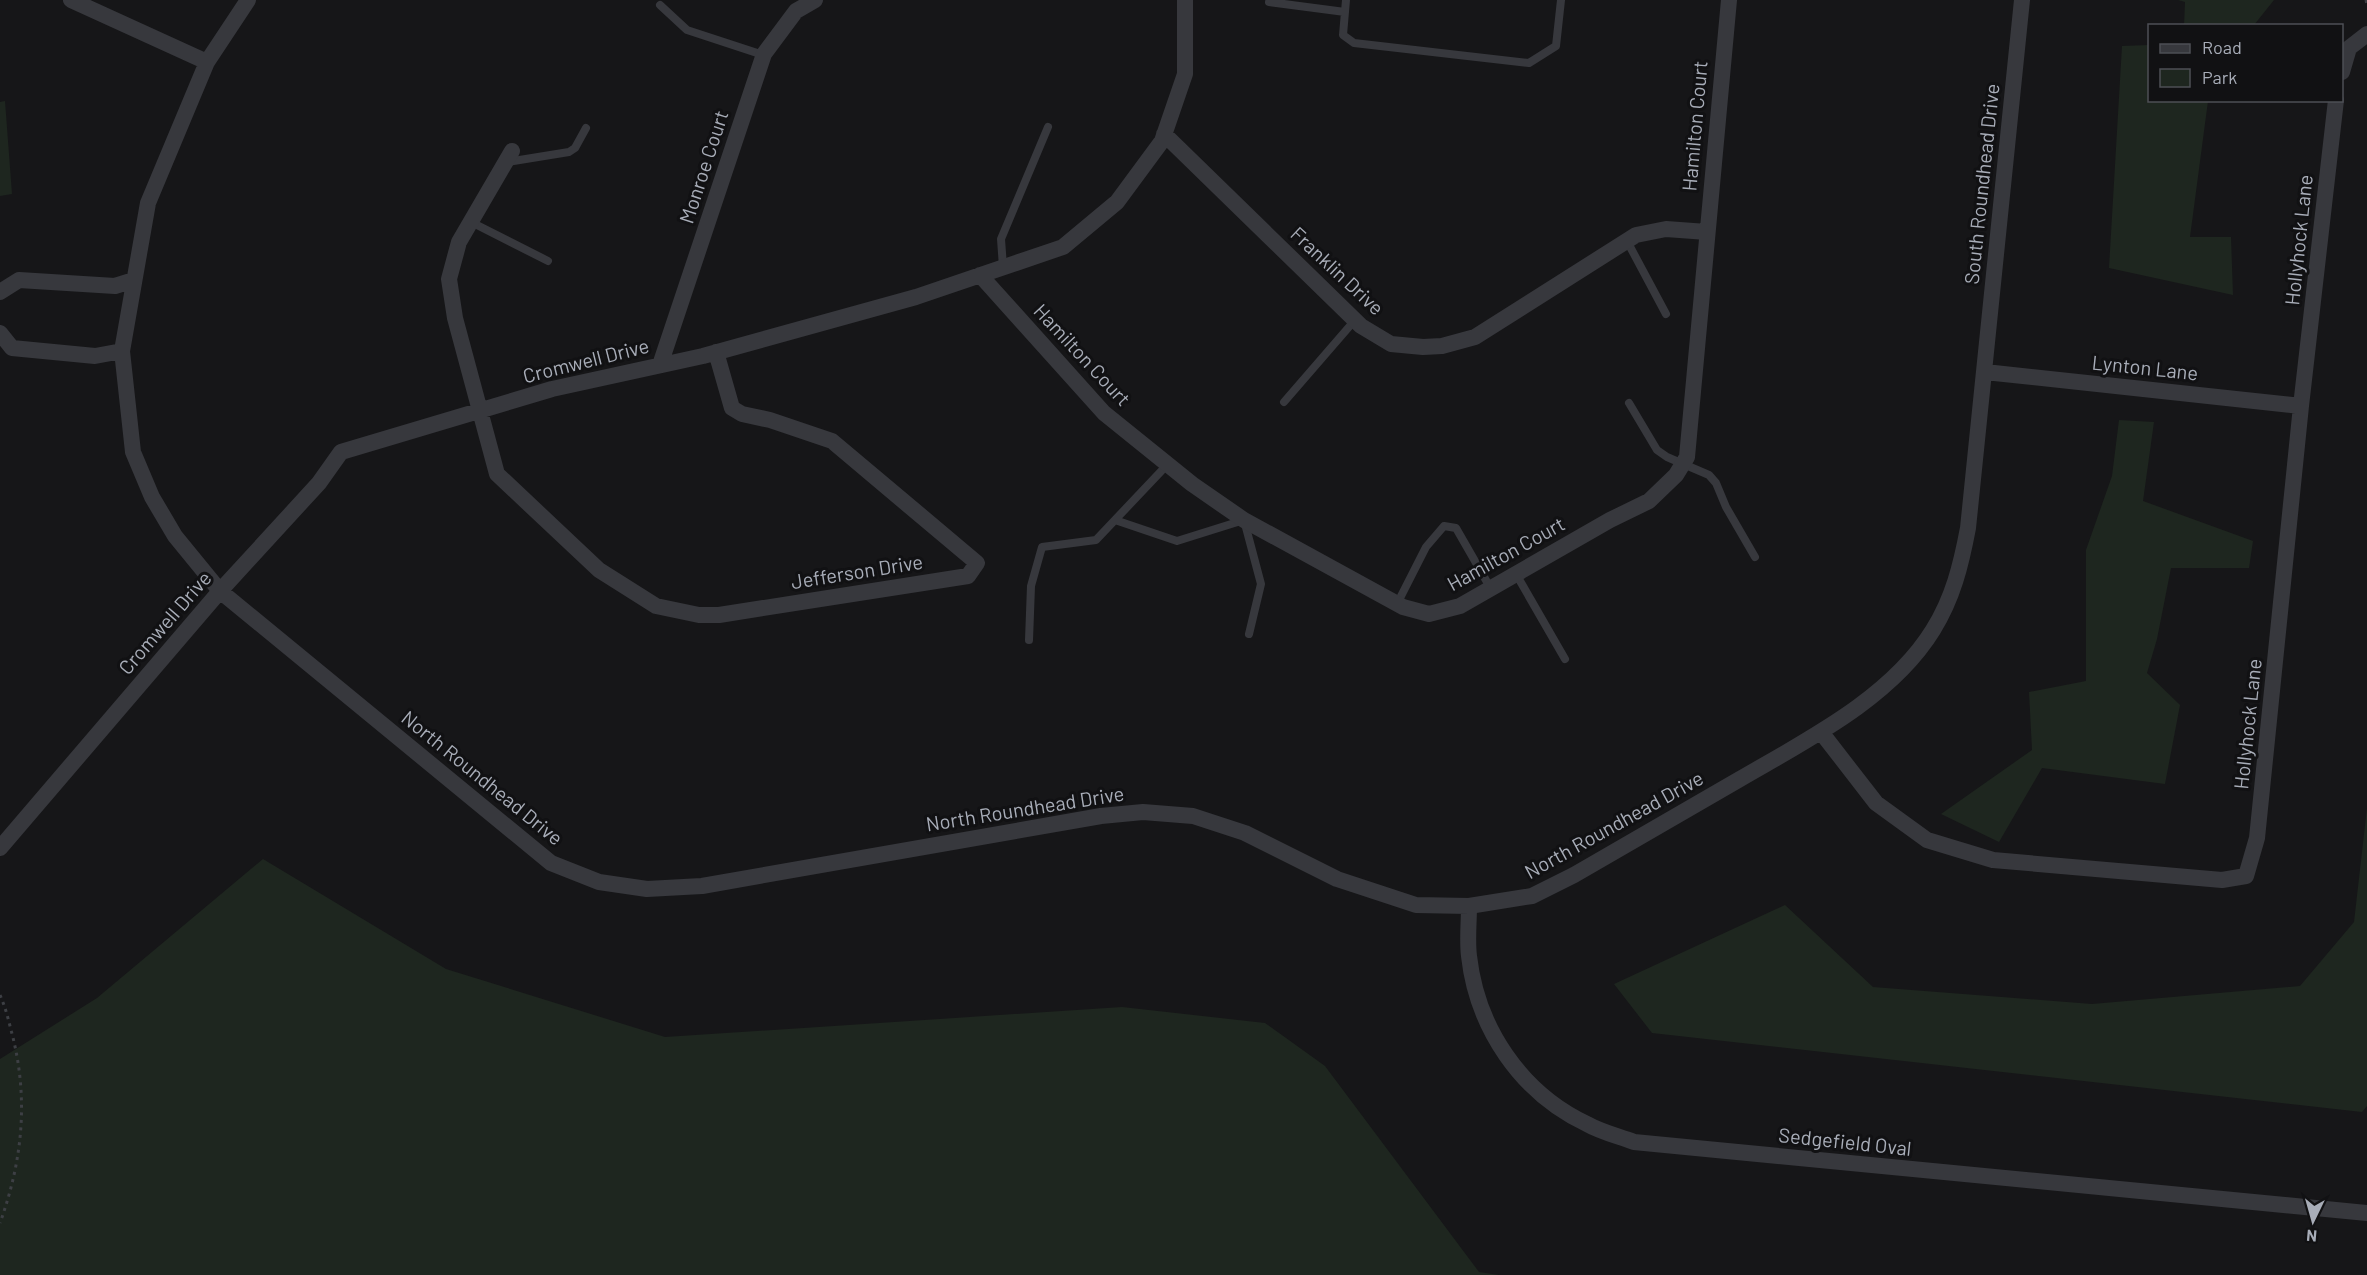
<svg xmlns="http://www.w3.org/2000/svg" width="2367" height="1275" viewBox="0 0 2367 1275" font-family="Barlow,sans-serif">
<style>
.green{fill:#1e261f}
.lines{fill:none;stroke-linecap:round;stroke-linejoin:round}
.path{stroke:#3d3f44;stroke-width:3;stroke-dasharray:3 4.5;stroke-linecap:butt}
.service{stroke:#37383d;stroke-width:8}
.minor{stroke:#37383d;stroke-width:16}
.labels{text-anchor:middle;stroke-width:6;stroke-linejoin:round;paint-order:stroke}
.street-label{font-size:20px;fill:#a8adb8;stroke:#111113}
</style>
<rect width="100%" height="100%" fill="#161618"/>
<path class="green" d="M 2178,0 L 2274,0 L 2254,25 L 2184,26 L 2185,2 Z
M 2149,45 L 2150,100 L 2208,101 L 2190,237 L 2231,237 L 2233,295 L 2109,268 L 2122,46 Z
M 5,101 L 12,194 L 0,196 L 0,102 Z
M 2119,420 L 2154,422 L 2143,501 L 2253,541 L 2249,568 L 2171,568 L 2157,639 L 2147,673 L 2180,705 L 2165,784 L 2042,768 L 1999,842 L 1941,814 L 2032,750 L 2029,692 L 2086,681 L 2086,550 L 2112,476 Z
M 2367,808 L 2367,1106 L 2362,1112 L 1652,1033 L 1614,984 L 1785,905 L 1873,987 L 2092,1004 L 2300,986 L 2354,922 Z
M 263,859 L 446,969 L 665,1037 L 1122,1007 L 1265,1023 L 1325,1066 L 1479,1272 L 1499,1275 L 0,1275 L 0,1059 L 97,998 Z"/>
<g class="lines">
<path class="path" d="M 2366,0 L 2367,5
M 0,995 C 5,1006 8,1018 11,1030 C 29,1096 23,1159 0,1223"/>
<path class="service" d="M 1346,0 L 1343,35 L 1354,43 L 1529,63 L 1556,46 L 1561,0
M 1269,2 L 1345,12
M 660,5 L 687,30 L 763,55
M 507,162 L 569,152 L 575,148 L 586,128
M 471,222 L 548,261
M 1627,241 L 1666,314
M 1003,267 L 1001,239 L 1048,127
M 1284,402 L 1355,320
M 1629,403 L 1657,450 L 1667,457 L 1709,475 L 1716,483 L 1726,507 L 1755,557
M 1115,520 L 1177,541 L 1244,520 L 1261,584 L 1249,634
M 1516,574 L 1565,659
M 1397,604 L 1426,547 L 1444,526 L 1456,528 L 1491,589
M 1029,640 L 1031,586 L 1042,547 L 1096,540 L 1167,465"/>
<path class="minor" d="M 71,0 L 207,62
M 248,0 L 207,62 L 148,203 L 122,351 L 133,452 L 152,497 L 175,536 L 220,591 L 551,863 L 599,882 L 647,889 L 702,886 L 1101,816 L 1143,812 L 1193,816 L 1245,833 L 1337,879 L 1416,905 L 1469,906 L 1532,896 L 1574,875 C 1629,843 1685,811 1740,779 C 1807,740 1891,698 1933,630 C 1953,598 1961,565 1968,528 L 2022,0
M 2342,72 L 2349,48 L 2367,34
M 1164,134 L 1361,326 L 1391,344 L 1423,347 L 1442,346 L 1475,337 L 1636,235 L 1666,229 L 1707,232
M 512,151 L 459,242 L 449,279 L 455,318 L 497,474 L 599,570 L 656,606 L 699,615 L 719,615 L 968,576 L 977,563 L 832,441 L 770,420 L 742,414 L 732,408 L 716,352
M 980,275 L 1104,413 L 1192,484 L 1244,520 L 1403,607 L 1429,614 L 1460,606 L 1610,520 L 1649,501 L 1676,475 L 1687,457 L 1729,0
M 0,292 L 19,280 L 115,286 L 134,280
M 0,333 L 12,348 L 95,356 L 122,351
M 660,365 L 764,54 L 796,11 L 815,0
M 1985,372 L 2301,406
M 1821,732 L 1876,803 L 1927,840 L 1993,860 L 2222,880 L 2246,876 L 2257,838 L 2301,406 L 2336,100
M 0,848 L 220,591 L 319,483 L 341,452 L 552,389 L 703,356 L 916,297 L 1063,247 L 1117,202 L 1162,141 L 1185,74 L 1185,0
M 1469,906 C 1469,922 1467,940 1469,956 C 1477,1028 1521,1093 1587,1124 C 1601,1132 1618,1136 1634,1142 L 2367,1213"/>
</g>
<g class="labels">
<g class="street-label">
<text transform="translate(1695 126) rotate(-85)" y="7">Hamilton Court</text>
<text transform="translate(704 167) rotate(-72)" y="7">Monroe Court</text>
<text transform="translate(1982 184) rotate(-84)" y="7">South Roundhead Drive</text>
<text transform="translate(2299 240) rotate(-84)" y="7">Hollyhock Lane</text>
<text transform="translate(1337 271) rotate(43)" y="7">Franklin Drive</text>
<text transform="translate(1082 355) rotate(47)" y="7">Hamilton Court</text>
<text transform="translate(586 361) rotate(-14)" y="7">Cromwell Drive</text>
<text transform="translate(2145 368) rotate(6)" y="7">Lynton Lane</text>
<text transform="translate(1506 554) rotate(-29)" y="7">Hamilton Court</text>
<text transform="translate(857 572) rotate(-9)" y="7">Jefferson Drive</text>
<text transform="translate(165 623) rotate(-49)" y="7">Cromwell Drive</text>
<text transform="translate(2248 724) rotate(-84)" y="7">Hollyhock Lane</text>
<text transform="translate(482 778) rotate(39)" y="7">North Roundhead Drive</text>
<text transform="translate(1025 809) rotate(-9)" y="7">North Roundhead Drive</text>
<text transform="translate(1614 825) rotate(-29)" y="7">North Roundhead Drive</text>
<text transform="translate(1845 1142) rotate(6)" y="7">Sedgefield Oval</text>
</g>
</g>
<rect x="2148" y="24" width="195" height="78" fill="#111113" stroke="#4d4f55" stroke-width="1.5"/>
<rect x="2160" y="44" width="30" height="9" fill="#37383d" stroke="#4d4f55" stroke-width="1.5"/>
<text x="2202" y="54" font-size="18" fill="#a8adb8">Road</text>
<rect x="2160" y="69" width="30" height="18" fill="#1e261f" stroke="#4d4f55" stroke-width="1.5"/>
<text x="2202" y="84" font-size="18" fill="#a8adb8">Park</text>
<g transform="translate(2313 1221) rotate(185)" stroke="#111113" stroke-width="4.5" paint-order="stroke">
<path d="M0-4.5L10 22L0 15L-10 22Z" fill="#a8adb8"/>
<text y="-9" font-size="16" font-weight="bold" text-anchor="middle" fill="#a8adb8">N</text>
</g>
</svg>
